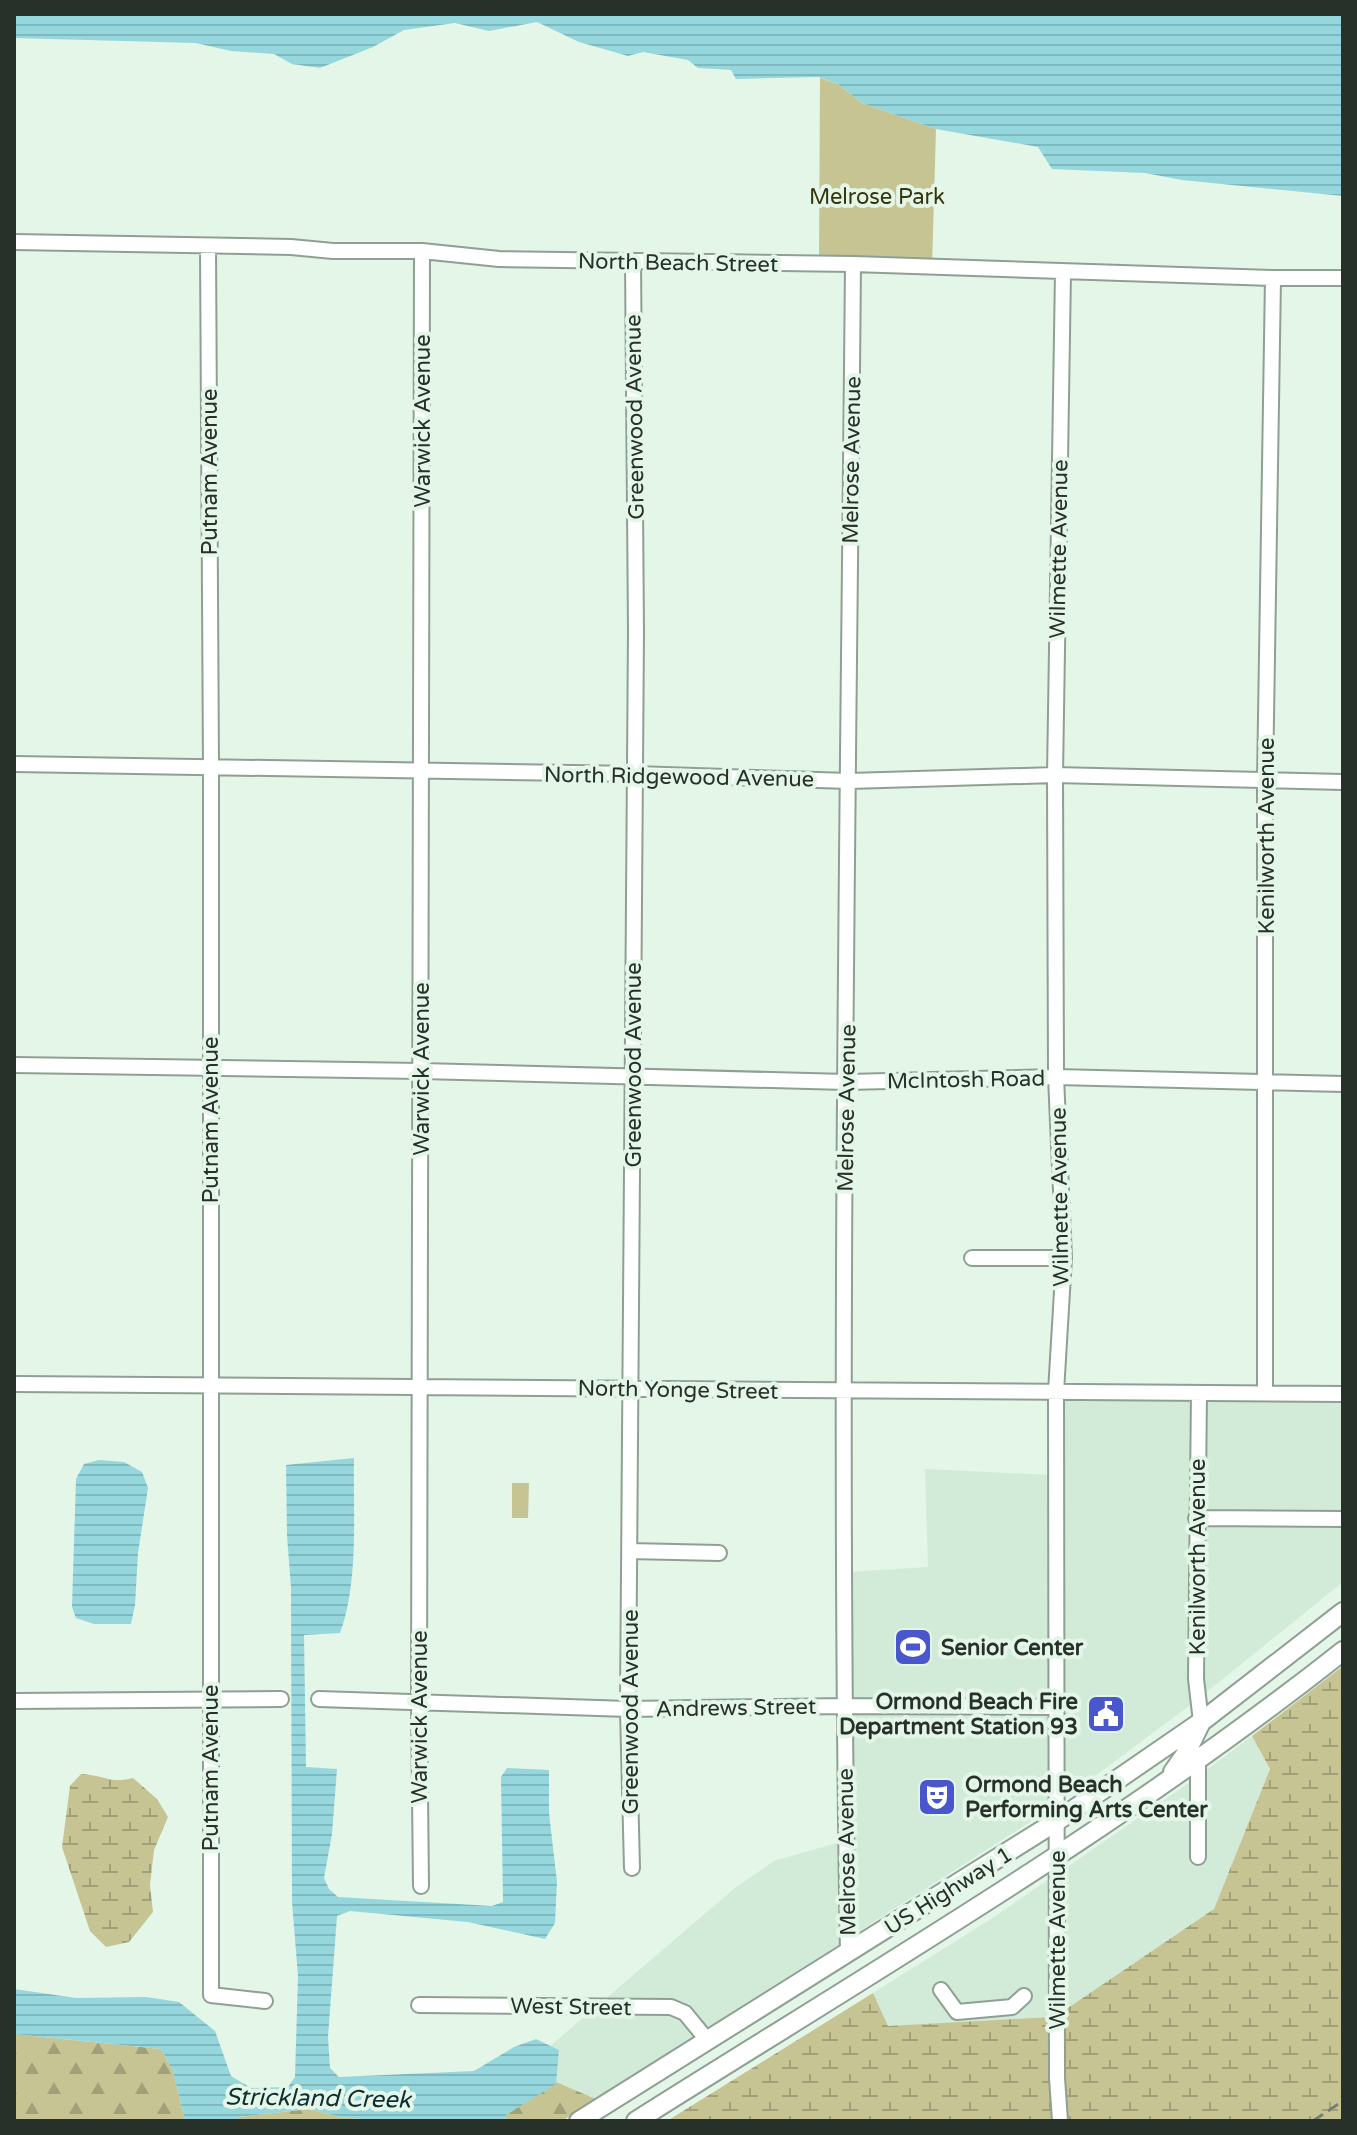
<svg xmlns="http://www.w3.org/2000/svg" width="1357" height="2135" viewBox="0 0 1357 2135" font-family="'Varela Round',sans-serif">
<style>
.built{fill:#d2ebd8;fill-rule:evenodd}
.forest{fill:url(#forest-firs)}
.wetland{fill:url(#wetland-marsh)}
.green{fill:#c6c493}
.water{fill:url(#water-rules)}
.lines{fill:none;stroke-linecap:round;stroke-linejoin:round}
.minor-casing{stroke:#8ea093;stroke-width:18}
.major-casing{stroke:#8ea093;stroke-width:22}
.minor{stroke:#fff;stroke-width:14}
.major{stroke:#fff;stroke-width:18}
.rail{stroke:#748077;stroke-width:3;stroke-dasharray:12 6;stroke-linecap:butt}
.labels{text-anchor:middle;stroke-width:8;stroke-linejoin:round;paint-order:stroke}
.park-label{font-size:22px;fill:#37350c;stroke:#e3f6e8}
.street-label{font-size:22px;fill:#28302a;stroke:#e3f6e8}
.poi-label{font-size:22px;font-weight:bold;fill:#28302a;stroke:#e3f6e8;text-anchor:start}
.water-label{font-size:24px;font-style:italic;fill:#0d2f32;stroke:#e3f6e8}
</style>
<defs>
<pattern id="forest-firs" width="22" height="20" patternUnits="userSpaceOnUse" patternTransform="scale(2)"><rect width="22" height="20" fill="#c6c493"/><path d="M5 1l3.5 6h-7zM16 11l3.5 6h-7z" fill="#a1a078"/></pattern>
<pattern id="wetland-marsh" width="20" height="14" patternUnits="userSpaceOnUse" patternTransform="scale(2)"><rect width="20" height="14" fill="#c6c493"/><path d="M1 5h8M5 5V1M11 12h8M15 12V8" fill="none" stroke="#a1a078"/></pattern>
<pattern id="water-rules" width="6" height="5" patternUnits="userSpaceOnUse" patternTransform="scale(2)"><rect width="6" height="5" fill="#95d7dc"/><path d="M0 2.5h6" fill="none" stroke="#80b9bd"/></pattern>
</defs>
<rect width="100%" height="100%" fill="#e3f6e8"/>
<path class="built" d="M 1062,1397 L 1193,1398 L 1190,1513 L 1190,1678 L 1193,1703 L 1063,1800 Z
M 1204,1398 L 1343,1399 L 1343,1514 L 1202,1513 Z
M 925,1469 L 1051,1475 L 1052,1702 L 849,1701 L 849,1572 L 928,1567 Z
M 1202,1523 L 1343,1525 L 1343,1582 L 1203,1695 Z
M 849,1711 L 1052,1712 L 1052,1808 L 853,1935 Z
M 1252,1736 L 1270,1769 L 1214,1909 L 1062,2012 L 1063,1870 L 1193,1780 L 1192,1861 L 1203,1862 L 1204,1772 Z
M 840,1842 L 842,1943 L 706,2030 L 697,2018 L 603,2001 L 735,1888 L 774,1861 Z
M 1052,1877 L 1051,2017 L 888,2026 L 873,1993 L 991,1919 ZM 942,1983 L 960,2006 L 1009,2002 L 1023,1989 L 1031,1996 L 1017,2011 L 953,2014 L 934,1989 Z
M 591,2011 L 677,2014 L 697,2036 L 596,2099 L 556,2082 L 559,2050 L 550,2046 Z"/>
<path class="forest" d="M 14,2034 L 161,2049 L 173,2071 L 185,2121 L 14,2121 Z
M 556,2082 L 596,2099 L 562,2121 L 505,2121 L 506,2115 Z
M 309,2109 L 340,2117 L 382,2121 L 235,2121 L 239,2117 Z"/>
<path class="wetland" d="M 1343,1666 L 1343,2121 L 1065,2121 L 1062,2012 L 1214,1909 L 1270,1769 L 1252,1736 Z
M 81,1774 C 104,1775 110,1784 133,1778 L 157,1799 L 168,1817 L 154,1850 L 150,1885 L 153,1912 L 129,1942 L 106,1947 L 90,1931 L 62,1847 L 70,1786 Z
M 873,1993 L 888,2026 L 1051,2017 L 1054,2121 L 667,2121 Z"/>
<path class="green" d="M 820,78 L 838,84 L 862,103 L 936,129 L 932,267 L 819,263 Z
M 512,1483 L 529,1483 L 528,1518 L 512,1518 Z"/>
<path class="water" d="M 14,14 L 1343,14 L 1343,196 L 1182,180 L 1145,173 L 1052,169 L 1038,147 L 936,129 L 862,103 L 838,84 L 818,77 L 736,79 L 731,70 L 698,68 L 688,60 L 643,52 L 628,56 L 579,42 L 537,22 L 489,31 L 455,23 L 404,30 L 373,47 L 320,68 L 292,64 L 274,54 L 231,51 L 196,43 L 14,38 Z
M 354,1458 C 353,1512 359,1582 340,1633 L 304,1635 L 306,1767 L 337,1769 L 332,1834 L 324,1878 L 329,1889 L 338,1897 L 492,1906 L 503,1902 L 501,1777 L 507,1768 L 549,1770 L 549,1813 L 557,1882 L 555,1923 L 545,1939 L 468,1922 L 350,1911 L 337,1916 L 328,2037 L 330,2068 L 339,2077 L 474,2071 L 514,2047 L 536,2039 L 559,2050 L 556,2084 L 506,2115 L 505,2121 L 382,2121 L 340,2117 L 309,2109 L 239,2117 L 235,2121 L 185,2121 L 173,2071 L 161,2049 L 14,2034 L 14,1989 L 76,1998 L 146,1997 L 179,2002 L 215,2031 L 231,2076 L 251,2088 L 288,2087 L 295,2077 L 298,1976 L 292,1902 L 291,1587 L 287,1536 L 286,1465 Z
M 99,1460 L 124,1462 L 142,1472 L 148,1488 L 138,1553 L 135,1605 L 131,1624 L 94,1624 L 76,1618 L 72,1607 L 76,1479 L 84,1464 Z"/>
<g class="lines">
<g class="minor-casing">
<path id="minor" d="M 14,242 L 291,247 L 333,251 L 422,251 L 499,259 L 853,264 L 1273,278 L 1343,278
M 208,246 L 211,767 L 211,1995 L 265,2001
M 14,764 L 635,774 L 849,781 L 1055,775 L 1343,782
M 14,1065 L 421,1071 L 846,1082 L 1056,1077 L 1343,1084
M 972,1258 L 1064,1258
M 14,1384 L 1343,1394
M 1199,1393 L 1196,1679 L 1201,1722
M 1265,1393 L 1265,780 L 1273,278
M 1196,1518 L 1343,1519
M 630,1551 L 719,1553
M 319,1699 L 628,1709 L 843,1706 L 1057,1707
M 14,1701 L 281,1699
M 1198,1857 L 1198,1760
M 632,1868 L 628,1709 L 636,631 L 633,261
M 421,1886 L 419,1701 L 422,251
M 848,1953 C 838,1390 848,827 853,264
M 941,1990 L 957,2012 L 1012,2007 L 1024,1996
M 419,2005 L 671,2007 L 685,2013 L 708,2041
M 1060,2121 L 1057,2078 L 1056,1392 L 1064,1258 L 1056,1077 L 1055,775 L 1063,272"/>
</g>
<g class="major-casing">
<path id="major" d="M 1173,1772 L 1185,1755 L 1201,1722
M 579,2121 L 1057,1821 L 1201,1722 L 1343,1612
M 636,2121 C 875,1970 1121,1827 1343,1651"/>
</g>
<use href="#minor" class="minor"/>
<use href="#major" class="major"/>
<path class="rail" d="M 1313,2121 L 1343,2101"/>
</g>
<defs>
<g id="stadium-square" transform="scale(2)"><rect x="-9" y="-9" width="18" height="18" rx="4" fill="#4a57cc" stroke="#e3f6e8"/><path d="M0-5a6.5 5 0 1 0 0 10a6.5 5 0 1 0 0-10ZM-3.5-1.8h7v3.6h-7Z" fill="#fff"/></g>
<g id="civic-square" transform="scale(2)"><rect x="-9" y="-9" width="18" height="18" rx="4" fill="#4a57cc" stroke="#e3f6e8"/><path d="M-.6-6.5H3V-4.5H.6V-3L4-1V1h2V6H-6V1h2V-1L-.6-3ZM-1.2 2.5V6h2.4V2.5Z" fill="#fff"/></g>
<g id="theatre-square" transform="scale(2)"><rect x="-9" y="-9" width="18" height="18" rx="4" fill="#4a57cc" stroke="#e3f6e8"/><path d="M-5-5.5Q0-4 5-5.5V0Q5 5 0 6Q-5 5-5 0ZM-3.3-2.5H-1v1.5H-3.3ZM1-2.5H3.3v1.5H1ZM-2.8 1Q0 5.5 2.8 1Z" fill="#fff"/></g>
</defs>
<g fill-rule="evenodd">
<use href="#stadium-square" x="913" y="1647"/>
<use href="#civic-square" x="1106" y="1714"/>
<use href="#theatre-square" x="937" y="1797"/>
</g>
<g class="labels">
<g class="park-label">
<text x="877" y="204">Melrose Park</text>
</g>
<g class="street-label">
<text transform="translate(678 262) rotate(1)" y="8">North Beach Street</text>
<text transform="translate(634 417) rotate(-91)" y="8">Greenwood Avenue</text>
<text transform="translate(422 421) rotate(-90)" y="8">Warwick Avenue</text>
<text transform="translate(851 460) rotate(-89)" y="8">Melrose Avenue</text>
<text transform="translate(209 472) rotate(-90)" y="8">Putnam Avenue</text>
<text transform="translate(1058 549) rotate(-89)" y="8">Wilmette Avenue</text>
<text transform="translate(679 776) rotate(1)" y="8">North Ridgewood Avenue</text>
<text transform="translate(1266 836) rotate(-90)" y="8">Kenilworth Avenue</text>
<text transform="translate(633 1065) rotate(-90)" y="8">Greenwood Avenue</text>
<text transform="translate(421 1069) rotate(-90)" y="8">Warwick Avenue</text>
<text transform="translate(966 1079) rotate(-1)" y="8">McIntosh Road</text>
<text transform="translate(846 1108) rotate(-89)" y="8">Melrose Avenue</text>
<text transform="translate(210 1120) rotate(-90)" y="8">Putnam Avenue</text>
<text transform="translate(1059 1197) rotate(-91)" y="8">Wilmette Avenue</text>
<text transform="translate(678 1389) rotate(1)" y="8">North Yonge Street</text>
<text transform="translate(1197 1557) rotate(-90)" y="8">Kenilworth Avenue</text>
<text transform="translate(736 1707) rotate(-1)" y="8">Andrews Street</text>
<text transform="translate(630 1712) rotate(-90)" y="8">Greenwood Avenue</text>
<text transform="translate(419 1717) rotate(-90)" y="8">Warwick Avenue</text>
<text transform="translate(210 1768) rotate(-90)" y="8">Putnam Avenue</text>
<text transform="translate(846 1852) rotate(-91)" y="8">Melrose Avenue</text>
<text transform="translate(948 1890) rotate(-32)" y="8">US Highway 1</text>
<text transform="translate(1057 1940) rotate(-90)" y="8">Wilmette Avenue</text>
<text transform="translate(571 2006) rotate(1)" y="8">West Street</text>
</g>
<g class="poi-label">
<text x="941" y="1655">Senior Center</text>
<text x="1078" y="1709" text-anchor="end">Ormond Beach Fire<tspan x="1078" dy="25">Department Station 93</tspan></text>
<text x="965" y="1792">Ormond Beach<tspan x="965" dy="25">Performing Arts Center</tspan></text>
</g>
<g class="water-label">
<text transform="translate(318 2098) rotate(1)" y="8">Strickland Creek</text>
</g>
</g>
<rect width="1357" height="2135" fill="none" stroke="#28302a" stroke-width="32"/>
</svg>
